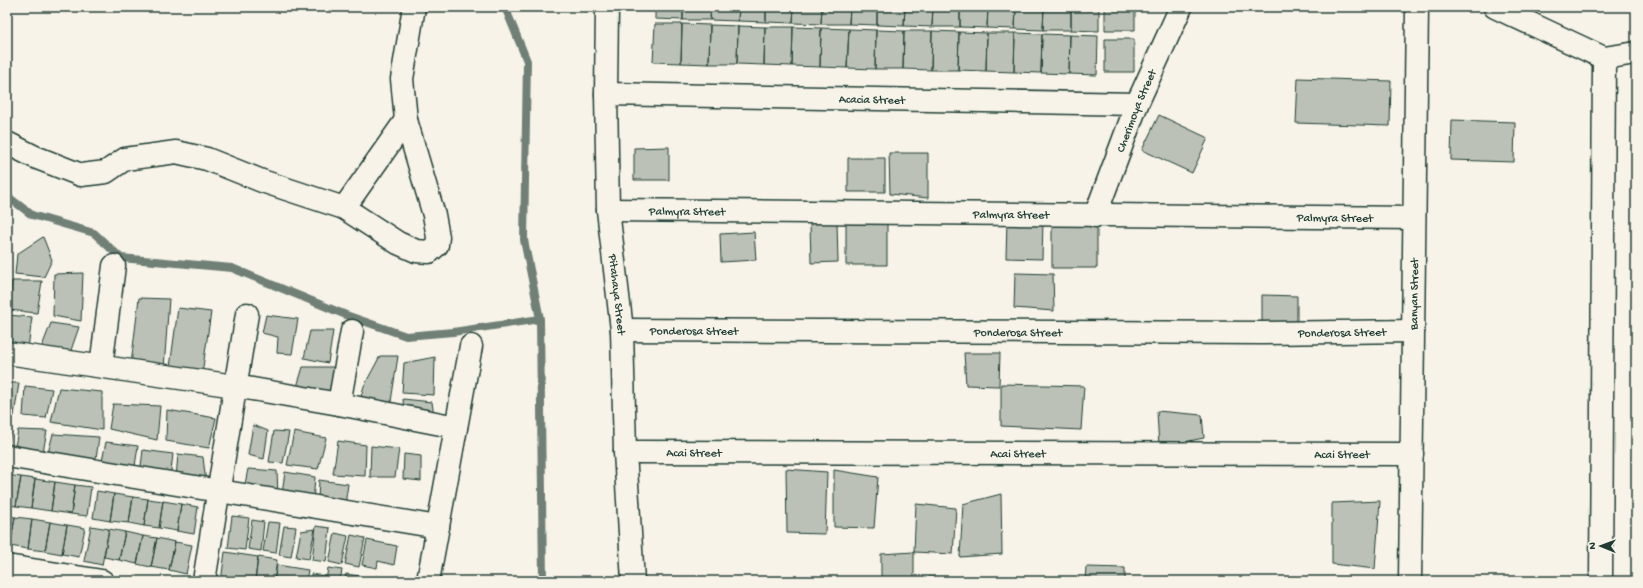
<svg xmlns="http://www.w3.org/2000/svg" width="1643" height="588" viewBox="0 0 1643 588" font-family="'Gochi Hand',sans-serif">
<style>
.lines{fill:none;stroke-linecap:round;stroke-linejoin:round}
.stream{stroke:#6f8077;stroke-width:8}
.building{fill:#bbc1b6;stroke:#1f3d34}
.minor-casing{stroke:#1f3d34;stroke-width:25}
.minor{stroke:#f7f3e8;stroke-width:22}
.labels{text-anchor:middle;stroke-width:4;stroke-linejoin:round;paint-order:stroke}
.street-label{font-size:12px;fill:#1f3d34;stroke:#f7f3e8}
</style>
<rect width="100%" height="100%" fill="#f7f3e8"/>
<filter id="ink" filterUnits="userSpaceOnUse"><feTurbulence type="fractalNoise" baseFrequency=".025" numOctaves="2"/><feDisplacementMap in="SourceGraphic" scale="8" xChannelSelector="R" yChannelSelector="G"/><feConvolveMatrix kernelMatrix="1 2 1 2 8 2 1 2 1" color-interpolation-filters="sRGB"/></filter>
<g filter="url(#ink)">
<g class="lines">
<path class="stream" d="M 505,7 L 527,61 L 524,240 L 540,319 L 543,581
M 7,196 L 32,215 L 94,233 L 121,258 L 232,268 L 346,315 L 406,336 L 453,332 L 540,319"/>
</g>
<path class="building" d="M 655,7 L 683,7 L 683,20 L 655,19 Z
M 683,7 L 711,7 L 710,20 L 683,20 Z
M 711,7 L 739,7 L 738,21 L 710,20 Z
M 739,7 L 766,7 L 766,22 L 738,21 Z
M 766,7 L 794,7 L 793,23 L 766,22 Z
M 794,7 L 822,7 L 821,24 L 793,23 Z
M 822,7 L 850,7 L 849,24 L 821,24 Z
M 850,7 L 877,7 L 877,25 L 849,24 Z
M 877,7 L 905,7 L 904,26 L 877,25 Z
M 905,7 L 933,7 L 932,27 L 904,26 Z
M 933,7 L 960,7 L 960,27 L 932,27 Z
M 960,7 L 988,7 L 987,28 L 960,27 Z
M 988,7 L 1016,7 L 1015,29 L 987,28 Z
M 1016,7 L 1044,7 L 1043,30 L 1015,29 Z
M 1044,7 L 1071,7 L 1071,30 L 1043,30 Z
M 1071,7 L 1099,7 L 1099,31 L 1071,30 Z
M 1105,7 L 1135,7 L 1135,30 L 1105,30 Z
M 655,24 L 682,24 L 681,63 L 653,62 Z
M 682,24 L 710,25 L 709,64 L 681,63 Z
M 710,25 L 738,26 L 737,64 L 709,64 Z
M 738,26 L 765,27 L 764,65 L 737,64 Z
M 765,27 L 793,27 L 792,66 L 764,65 Z
M 793,27 L 821,28 L 820,67 L 792,66 Z
M 821,28 L 849,29 L 847,68 L 820,67 Z
M 849,29 L 876,30 L 875,69 L 847,68 Z
M 876,30 L 904,31 L 903,69 L 875,69 Z
M 904,31 L 932,31 L 931,70 L 903,69 Z
M 932,31 L 959,32 L 958,70 L 931,70 Z
M 959,32 L 987,33 L 986,71 L 958,70 Z
M 987,33 L 1015,33 L 1014,72 L 986,71 Z
M 1015,33 L 1042,34 L 1041,73 L 1014,72 Z
M 1042,34 L 1070,35 L 1069,74 L 1041,73 Z
M 1070,35 L 1098,36 L 1097,75 L 1069,74 Z
M 1105,39 L 1134,39 L 1134,72 L 1105,72 Z
M 1298,78 L 1391,81 L 1390,126 L 1296,123 Z
M 1159,115 L 1208,138 L 1192,173 L 1142,150 Z
M 1452,120 L 1515,122 L 1514,162 L 1451,160 Z
M 669,147 L 669,180 L 634,180 L 634,148 Z
M 889,153 L 928,153 L 928,198 L 890,194 Z
M 848,158 L 885,158 L 885,192 L 848,192 Z
M 1007,220 L 1043,221 L 1042,259 L 1006,258 Z
M 887,221 L 887,265 L 846,265 L 846,222 Z
M 837,222 L 838,262 L 811,263 L 810,223 Z
M 1052,224 L 1097,225 L 1097,268 L 1052,268 Z
M 754,232 L 756,260 L 721,262 L 720,234 Z
M 43,237 L 52,260 L 44,277 L 15,274 L 17,254 Z
M 83,273 L 81,321 L 53,316 L 54,274 Z
M 1015,273 L 1053,274 L 1054,311 L 1014,308 Z
M 12,281 L 42,281 L 37,313 L 9,310 Z
M 1262,295 L 1297,296 L 1297,323 L 1262,331 Z
M 139,298 L 169,299 L 164,368 L 131,364 Z
M 178,308 L 211,312 L 202,374 L 170,367 Z
M 7,315 L 32,317 L 28,349 L 7,347 Z
M 266,315 L 298,319 L 292,354 L 277,353 L 278,337 L 262,333 Z
M 51,323 L 79,327 L 69,356 L 41,349 Z
M 310,331 L 333,331 L 328,363 L 304,358 Z
M 964,353 L 1000,353 L 999,386 L 966,385 Z
M 380,356 L 398,356 L 390,408 L 360,400 L 364,386 Z
M 435,357 L 434,395 L 402,393 L 404,363 Z
M 303,367 L 337,367 L 330,396 L 296,390 Z
M 7,383 L 19,383 L 14,416 L 7,415 Z
M 1001,384 L 1084,386 L 1081,430 L 1001,426 Z
M 25,386 L 52,389 L 46,418 L 23,416 Z
M 59,388 L 102,392 L 102,430 L 51,422 Z
M 403,399 L 432,402 L 434,416 L 404,411 Z
M 113,404 L 160,406 L 157,440 L 109,429 Z
M 167,410 L 216,418 L 209,448 L 166,441 Z
M 1157,411 L 1202,415 L 1204,438 L 1159,447 Z
M 253,425 L 268,431 L 264,459 L 248,455 Z
M 7,427 L 11,428 L 8,452 L 7,452 Z
M 18,430 L 47,431 L 42,457 L 14,452 Z
M 274,431 L 289,432 L 283,463 L 269,462 Z
M 294,432 L 326,438 L 318,469 L 287,465 Z
M 53,434 L 99,437 L 95,466 L 47,457 Z
M 338,441 L 366,445 L 365,476 L 333,474 Z
M 106,442 L 138,446 L 134,473 L 101,466 Z
M 371,446 L 399,449 L 395,477 L 370,477 Z
M 143,450 L 173,454 L 170,479 L 140,474 Z
M 178,454 L 203,457 L 206,483 L 176,478 Z
M 404,454 L 421,456 L 421,481 L 403,479 Z
M 248,469 L 277,471 L 278,495 L 244,489 Z
M 786,469 L 827,472 L 825,534 L 787,533 Z
M 834,470 L 878,477 L 874,528 L 834,527 Z
M 285,472 L 315,477 L 313,502 L 282,494 Z
M 7,475 L 21,477 L 16,506 L 7,505 Z
M 21,477 L 35,479 L 31,508 L 16,506 Z
M 35,479 L 55,482 L 51,511 L 31,508 Z
M 319,480 L 348,484 L 345,505 L 318,500 Z
M 55,482 L 75,485 L 71,514 L 51,511 Z
M 75,485 L 91,487 L 87,516 L 71,514 Z
M 97,491 L 114,494 L 110,521 L 93,518 Z
M 114,494 L 133,497 L 129,523 L 110,521 Z
M 1001,494 L 1002,554 L 960,557 L 963,504 Z
M 133,497 L 148,499 L 144,526 L 129,523 Z
M 148,499 L 163,501 L 159,528 L 144,526 Z
M 163,501 L 181,504 L 177,531 L 159,528 Z
M 1380,501 L 1375,569 L 1332,564 L 1332,503 Z
M 181,504 L 198,507 L 194,534 L 177,531 Z
M 916,504 L 956,508 L 953,554 L 914,552 Z
M 7,515 L 15,517 L 10,546 L 7,545 Z
M 232,516 L 249,518 L 245,550 L 228,548 Z
M 15,517 L 32,519 L 28,549 L 10,546 Z
M 32,519 L 50,522 L 45,551 L 28,549 Z
M 252,520 L 264,522 L 261,551 L 248,549 Z
M 50,522 L 67,525 L 62,554 L 45,551 Z
M 268,522 L 280,523 L 276,553 L 263,551 Z
M 67,525 L 85,528 L 79,557 L 62,554 Z
M 91,526 L 109,529 L 102,565 L 84,561 Z
M 284,526 L 296,527 L 291,557 L 279,555 Z
M 316,526 L 330,528 L 326,562 L 312,560 Z
M 109,529 L 125,532 L 119,560 L 104,557 Z
M 315,529 L 309,559 L 296,557 L 301,531 Z
M 125,532 L 143,536 L 137,564 L 119,560 Z
M 335,533 L 348,536 L 342,565 L 329,562 Z
M 351,535 L 365,538 L 359,567 L 345,564 Z
M 143,536 L 157,538 L 151,567 L 137,564 Z
M 157,538 L 175,542 L 169,570 L 151,567 Z
M 367,540 L 397,546 L 394,565 L 378,561 L 377,568 L 362,565 Z
M 175,542 L 192,545 L 186,574 L 169,570 Z
M 225,552 L 258,557 L 255,581 L 221,581 Z
M 914,552 L 914,581 L 881,581 L 881,554 Z
M 258,557 L 277,560 L 274,581 L 255,581 Z
M 277,565 L 308,570 L 306,581 L 274,581 Z
M 1086,567 L 1125,568 L 1125,581 L 1085,581 Z
M 328,568 L 342,570 L 340,581 L 326,581 Z
M 311,574 L 325,576 L 324,581 L 310,581 Z
M 346,574 L 360,576 L 360,581 L 344,581 Z
M 376,576 L 401,580 L 401,581 L 375,581 Z
M 929,577 L 958,577 L 958,581 L 929,581 Z"/>
<g class="lines">
<g class="minor-casing">
<g id="minor">
<path id="s1" d="M 607,7 L 606,94 L 608,210 L 622,330 L 625,452 L 633,581"/>
<path d="M 1495,7 L 1604,58 L 1636,53"/>
<path id="s2" d="M 606,94 L 1137,104"/>
<path d="M 7,143 L 35,157 L 81,175 L 106,172 L 125,159 L 176,152 L 207,159 L 262,181 L 344,208 L 398,243 L 416,251 L 429,252 L 437,245 L 438,237 L 434,215 L 406,120 L 402,79 L 414,7"/>
<path d="M 344,208 L 406,120"/>
<path id="s3" d="M 608,210 L 1414,218"/>
<path id="s4" d="M 1095,216 L 1137,104 L 1181,7"/>
<path id="s5" d="M 622,330 L 1264,333 L 1413,331"/>
<path d="M 7,353 L 235,386 L 339,404 L 456,427"/>
<path d="M 101,366 L 114,266"/>
<path d="M 339,404 L 352,331"/>
<path id="s6" d="M 625,452 L 1412,454"/>
<path d="M 7,456 L 438,527"/>
<path d="M 7,566 L 102,581"/>
<path d="M 204,581 L 247,314"/>
<path d="M 428,581 L 471,346"/>
<path id="s7" d="M 1410,581 L 1417,7"/>
<path d="M 1601,581 L 1604,58"/>
</g>
</g>
<use href="#minor" class="minor"/>
</g>
</g>
<g class="labels">
<g class="street-label">
<text dy="4" stroke="none"><textPath href="#s2" startOffset="266">Acacia Street</textPath></text>
<text dy="4" stroke="none"><textPath href="#s4" startOffset="113">Cherimoya Street</textPath></text>
<text dy="4" stroke="none"><textPath href="#s3" startOffset="79">Palmyra Street</textPath></text>
<text dy="4" stroke="none"><textPath href="#s3" startOffset="403">Palmyra Street</textPath></text>
<text dy="4" stroke="none"><textPath href="#s3" startOffset="727">Palmyra Street</textPath></text>
<text dy="4" stroke="none"><textPath href="#s1" startOffset="288">Pitahaya Street</textPath></text>
<text dy="4" stroke="none"><textPath href="#s7" startOffset="287">Banyan Street</textPath></text>
<text dy="4" stroke="none"><textPath href="#s5" startOffset="72">Ponderosa Street</textPath></text>
<text dy="4" stroke="none"><textPath href="#s5" startOffset="396">Ponderosa Street</textPath></text>
<text dy="4" stroke="none"><textPath href="#s5" startOffset="720">Ponderosa Street</textPath></text>
<text dy="4" stroke="none"><textPath href="#s6" startOffset="69">Acai Street</textPath></text>
<text dy="4" stroke="none"><textPath href="#s6" startOffset="393">Acai Street</textPath></text>
<text dy="4" stroke="none"><textPath href="#s6" startOffset="717">Acai Street</textPath></text>
</g>
</g>
<rect width="1643" height="588" fill="none" stroke="#f7f3e8" stroke-width="24"/>
<rect x="12" y="12" width="1619" height="564" fill="none" stroke="#1f3d34" stroke-width="1.5" filter="url(#ink)"/>
<g transform="translate(1601 546) rotate(271)" stroke="#f7f3e8" stroke-width="3" paint-order="stroke">
<path d="M0-3L7 15L0 10L-7 15Z" fill="#1f3d34"/>
<text y="-6" font-size="11" font-weight="bold" text-anchor="middle" fill="#1f3d34">N</text>
</g>
</svg>
